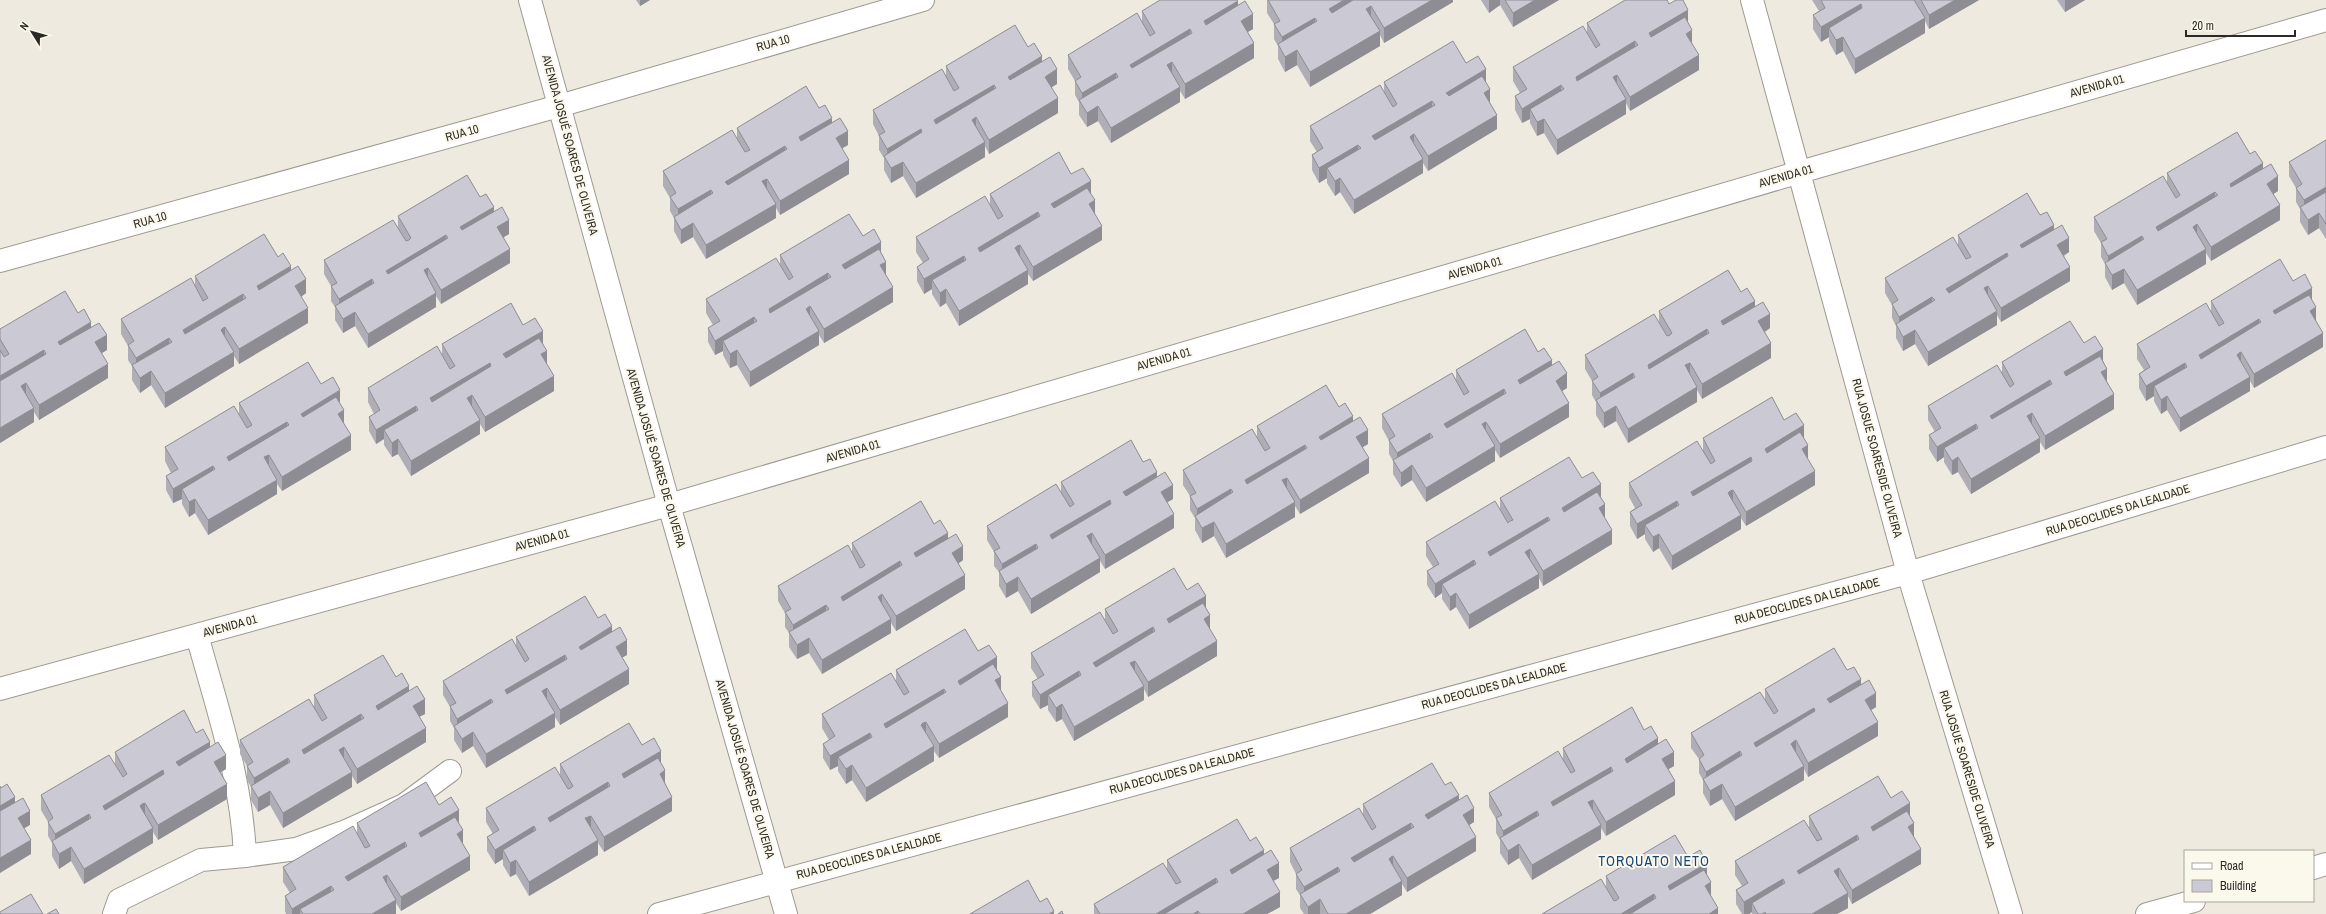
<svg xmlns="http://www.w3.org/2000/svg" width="2326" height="914" viewBox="0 0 2326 914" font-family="'Archivo Narrow',sans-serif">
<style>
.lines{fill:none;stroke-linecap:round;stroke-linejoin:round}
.minor-casing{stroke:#9d9a90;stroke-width:24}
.minor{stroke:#fff;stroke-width:22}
.wall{fill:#afadb5}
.shaded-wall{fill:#8e8d94}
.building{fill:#cbc9d3;stroke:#8e8d94;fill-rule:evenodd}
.labels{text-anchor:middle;stroke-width:4;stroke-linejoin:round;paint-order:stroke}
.street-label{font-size:12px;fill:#2b2a26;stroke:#fbf8ec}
.quarter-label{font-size:14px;letter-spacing:1px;fill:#134577;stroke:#fbf8ec}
</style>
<rect width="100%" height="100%" fill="#eeeadf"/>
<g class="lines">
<g class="minor-casing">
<path id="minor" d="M 530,0 L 669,505 L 786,914
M 1752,0 L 1908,573 L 2011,914
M 0,261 L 559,106 L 923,0
M 0,689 L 669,505 L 1800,172 L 2326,20
M 245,856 L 296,849 L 346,831 L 404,805 L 450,771
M 2313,868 L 2326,864
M 114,914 L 119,900 L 201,860 L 245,856 C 242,780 217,708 197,635
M 659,914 L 1908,573 L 2326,447
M 2147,914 L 2194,901"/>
</g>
<use href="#minor" class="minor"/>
</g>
<path class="wall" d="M 636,0 L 650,0 L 640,6 Z
M 1267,0 L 1453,0 L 1453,2 L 1384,43 L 1380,35 L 1380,46 L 1310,87 L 1297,65 L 1285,72 L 1278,59 L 1278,46 L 1274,39 L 1274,24 L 1267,13 Z
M 1481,0 L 1559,0 L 1513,27 L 1500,5 L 1489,13 Z
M 1812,0 L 1979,0 L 1929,29 L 1925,21 L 1925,33 L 1855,74 L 1843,51 L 1836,55 L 1829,42 L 1829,37 L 1821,42 L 1813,29 L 1813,15 L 1819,11 Z
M 2057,0 L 2085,0 L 2065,12 Z
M 1669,4 L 1688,22 L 1692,44 L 1699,70 L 1630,111 L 1626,103 L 1626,114 L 1557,155 L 1544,133 L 1537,136 L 1530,123 L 1530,119 L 1522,123 L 1515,110 L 1515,96 L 1520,93 L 1513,81 L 1513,67 L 1587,33 L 1587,23 Z
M 1238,6 L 1253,29 L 1247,32 L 1254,58 L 1185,99 L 1180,91 L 1180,102 L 1111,143 L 1098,121 L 1087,127 L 1079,115 L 1079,102 L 1075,95 L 1075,81 L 1068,69 L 1068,55 L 1142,21 L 1142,11 Z
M 1028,47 L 1042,62 L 1057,84 L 1052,87 L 1058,113 L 989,154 L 985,146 L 985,157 L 916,198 L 903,176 L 891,183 L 884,170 L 884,158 L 879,150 L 879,136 L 873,124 L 873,110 L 946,77 L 946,66 Z
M 1466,63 L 1486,82 L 1490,103 L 1497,129 L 1428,171 L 1423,163 L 1423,173 L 1354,214 L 1340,192 L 1335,196 L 1327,183 L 1327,178 L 1319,183 L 1312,170 L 1312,155 L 1317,152 L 1310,141 L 1310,126 L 1384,93 L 1384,82 Z
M 819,108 L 832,123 L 848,145 L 842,148 L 849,174 L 780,215 L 776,208 L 776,218 L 706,259 L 693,237 L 681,244 L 674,231 L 674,218 L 670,211 L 670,198 L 663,186 L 663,171 L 737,138 L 737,128 Z
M 2326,140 L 2326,239 L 2319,228 L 2308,235 L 2300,222 L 2300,209 L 2296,202 L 2296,188 L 2289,176 L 2289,162 Z
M 2250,154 L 2263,169 L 2278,191 L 2273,194 L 2280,220 L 2211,261 L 2206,253 L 2206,264 L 2137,305 L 2124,283 L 2112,290 L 2105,277 L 2105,264 L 2101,257 L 2101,243 L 2094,231 L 2094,217 L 2167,184 L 2167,173 Z
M 1071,174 L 1091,194 L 1095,214 L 1102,240 L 1033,281 L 1028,274 L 1028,284 L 959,326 L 946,303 L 940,307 L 932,294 L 932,289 L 924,294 L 917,281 L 917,267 L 923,263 L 916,252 L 916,237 L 990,204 L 990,194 Z
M 480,197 L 494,212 L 509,234 L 504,237 L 510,263 L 441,304 L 436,296 L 436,307 L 368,348 L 355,326 L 343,333 L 335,320 L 335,307 L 331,301 L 331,286 L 324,274 L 324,260 L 398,228 L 398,216 Z
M 2040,215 L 2054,230 L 2069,252 L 2064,256 L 2070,281 L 2001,322 L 1997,315 L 1997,325 L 1928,366 L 1915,344 L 1903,351 L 1896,338 L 1896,326 L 1892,318 L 1892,305 L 1885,293 L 1885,278 L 1958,245 L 1958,235 Z
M 863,236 L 881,254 L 886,275 L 893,302 L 824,343 L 819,335 L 819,345 L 750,387 L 737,365 L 730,368 L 723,355 L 723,351 L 715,355 L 708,342 L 708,328 L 713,325 L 706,313 L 706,299 L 780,265 L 780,255 Z
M 278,257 L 291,271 L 306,293 L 301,297 L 308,323 L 239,364 L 234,356 L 234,366 L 165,408 L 151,385 L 140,393 L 132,380 L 132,366 L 128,360 L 128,346 L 121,334 L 121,319 L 195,286 L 195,276 Z
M 2293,281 L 2312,301 L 2316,321 L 2323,347 L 2254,388 L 2250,381 L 2250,391 L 2180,432 L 2167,410 L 2161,414 L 2154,401 L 2154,396 L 2146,401 L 2139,388 L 2139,374 L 2144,370 L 2137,359 L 2137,344 L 2211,312 L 2211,301 Z
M 1741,292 L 1755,306 L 1770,328 L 1765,332 L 1771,358 L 1702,399 L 1697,390 L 1697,402 L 1628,443 L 1616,421 L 1604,428 L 1596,415 L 1596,402 L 1592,395 L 1592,381 L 1585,369 L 1585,355 L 1659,322 L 1659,311 Z
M 78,313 L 91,327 L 107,350 L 102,353 L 108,378 L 39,420 L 34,412 L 34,422 L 0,443 L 0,329 Z
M 523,325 L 543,344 L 547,365 L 554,391 L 485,432 L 480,424 L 480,434 L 411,476 L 398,454 L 392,457 L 384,445 L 384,439 L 376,444 L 369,431 L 369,417 L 374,414 L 368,402 L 368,388 L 442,355 L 442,344 Z
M 2084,343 L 2103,361 L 2107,382 L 2114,409 L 2045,450 L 2040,442 L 2040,452 L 1971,494 L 1958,472 L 1952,475 L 1944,462 L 1944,457 L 1937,462 L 1929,449 L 1929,435 L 1935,432 L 1928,420 L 1928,406 L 2002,372 L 2002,362 Z
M 1538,352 L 1552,365 L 1567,388 L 1562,391 L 1569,417 L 1500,458 L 1495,450 L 1495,461 L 1426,502 L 1412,480 L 1401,487 L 1393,474 L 1393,461 L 1389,454 L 1389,441 L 1382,428 L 1382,414 L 1456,381 L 1456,370 Z
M 321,384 L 340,403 L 344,424 L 351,450 L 282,491 L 277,484 L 277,494 L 208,535 L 195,513 L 189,517 L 182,504 L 182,499 L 173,503 L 166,490 L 166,476 L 171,473 L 165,461 L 165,447 L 239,414 L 239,403 Z
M 1339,407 L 1353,422 L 1368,444 L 1363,447 L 1369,473 L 1300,514 L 1295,506 L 1295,517 L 1226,558 L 1214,536 L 1202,543 L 1195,530 L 1195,518 L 1190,510 L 1190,496 L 1183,485 L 1183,470 L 1257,437 L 1257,426 Z
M 1784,420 L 1804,438 L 1808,459 L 1815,485 L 1746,526 L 1741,518 L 1741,529 L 1672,570 L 1659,548 L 1653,552 L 1645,539 L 1645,534 L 1637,539 L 1630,526 L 1630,512 L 1635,508 L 1629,497 L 1629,483 L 1703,450 L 1703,438 Z
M 1143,462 L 1157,476 L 1173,499 L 1167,502 L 1174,528 L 1105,569 L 1100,561 L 1100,572 L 1031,614 L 1018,591 L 1006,598 L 999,586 L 999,572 L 994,566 L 994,552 L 987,540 L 987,526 L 1061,492 L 1061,482 Z
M 1582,478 L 1601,497 L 1605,519 L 1612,544 L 1543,586 L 1539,578 L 1539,588 L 1469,629 L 1456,607 L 1450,611 L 1442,599 L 1442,593 L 1435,598 L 1427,585 L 1427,571 L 1433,567 L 1426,556 L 1426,542 L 1500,510 L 1500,498 Z
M 934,524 L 948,538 L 963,560 L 958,564 L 965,589 L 896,631 L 891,623 L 891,633 L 822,674 L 809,653 L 797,659 L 789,647 L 789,633 L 785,627 L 785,613 L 778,601 L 778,586 L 852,553 L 852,543 Z
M 1187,590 L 1206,609 L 1210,629 L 1217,656 L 1148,697 L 1144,689 L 1144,700 L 1074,741 L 1062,719 L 1056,722 L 1048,710 L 1048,705 L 1040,709 L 1032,696 L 1032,682 L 1038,679 L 1031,668 L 1031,653 L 1105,620 L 1105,609 Z
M 598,618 L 612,632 L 627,655 L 622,657 L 629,684 L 560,725 L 555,717 L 555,727 L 486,768 L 473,746 L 462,753 L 454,740 L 454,728 L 450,721 L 450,707 L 443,695 L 443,681 L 516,647 L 516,637 Z
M 978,651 L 997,670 L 1001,691 L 1008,717 L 939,758 L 934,751 L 934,761 L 866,802 L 852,780 L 846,784 L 838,771 L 838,766 L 830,770 L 823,758 L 823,744 L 829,740 L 822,728 L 822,714 L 896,682 L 896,670 Z
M 1847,670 L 1861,684 L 1876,707 L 1871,710 L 1878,736 L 1808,777 L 1804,769 L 1804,780 L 1735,821 L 1722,799 L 1710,806 L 1703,793 L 1703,780 L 1699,773 L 1699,759 L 1691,748 L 1691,733 L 1765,700 L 1765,689 Z
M 396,677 L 409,691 L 425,714 L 419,717 L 426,742 L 357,784 L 352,776 L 352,787 L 283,828 L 270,805 L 258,812 L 251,800 L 251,787 L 247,780 L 247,766 L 240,754 L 240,740 L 314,707 L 314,695 Z
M 1644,730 L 1658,744 L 1674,766 L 1668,769 L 1675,795 L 1606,836 L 1601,828 L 1601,839 L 1532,880 L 1519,858 L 1508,865 L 1500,853 L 1500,840 L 1496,833 L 1496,819 L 1489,807 L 1489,793 L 1563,760 L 1563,748 Z
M 196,733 L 210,747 L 226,769 L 220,773 L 227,799 L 158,840 L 153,832 L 153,843 L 84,884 L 71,861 L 59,869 L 52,856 L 52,843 L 48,836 L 48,822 L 41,810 L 41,795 L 115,763 L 115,752 Z
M 642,745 L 661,764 L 665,785 L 672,811 L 604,852 L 598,843 L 598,855 L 529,896 L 516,874 L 510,877 L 503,865 L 503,859 L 495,864 L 487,851 L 487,837 L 493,834 L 486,822 L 486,808 L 560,775 L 560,764 Z
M 1445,785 L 1459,799 L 1474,822 L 1469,825 L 1476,851 L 1407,892 L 1402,884 L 1402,895 L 1370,914 L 1304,914 L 1300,908 L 1300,895 L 1296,889 L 1296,874 L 1290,862 L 1290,848 L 1363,816 L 1363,804 Z
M 1891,798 L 1910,816 L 1914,837 L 1921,864 L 1852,904 L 1848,896 L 1848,908 L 1837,914 L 1752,914 L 1752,912 L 1749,914 L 1742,914 L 1736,904 L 1736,890 L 1742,886 L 1735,875 L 1735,861 L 1809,828 L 1809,816 Z
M 439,805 L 459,823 L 463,844 L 470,870 L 401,911 L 396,903 L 396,914 L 286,914 L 285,911 L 285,896 L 290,893 L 283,882 L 283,867 L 357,834 L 357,823 Z
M 1250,841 L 1264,855 L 1279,878 L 1273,881 L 1280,907 L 1267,914 L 1094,914 L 1094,904 L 1167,870 L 1167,860 Z
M 1688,857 L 1707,876 L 1711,896 L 1718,914 L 1542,914 L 1606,887 L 1606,876 Z"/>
<path class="shaded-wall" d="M 640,0 L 650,0 L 640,6 Z
M 1344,0 L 1368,0 L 1329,23 L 1329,9 Z
M 1432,0 L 1453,0 L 1453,2 L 1384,43 L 1384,28 Z
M 1489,0 L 1500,0 L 1500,5 L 1489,13 Z
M 1535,0 L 1559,0 L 1513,27 L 1513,13 Z
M 1955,0 L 1979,0 L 1929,29 L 1929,15 Z
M 2065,0 L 2085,0 L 2065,12 Z
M 1238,1 L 1238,15 L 1204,35 L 1204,21 Z
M 1861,4 L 1861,18 L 1829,28 L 1829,37 L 1821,42 L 1821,27 Z
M 1371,6 L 1371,20 L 1366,9 Z
M 1688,10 L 1688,24 L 1649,48 L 1649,33 Z
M 1253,14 L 1253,29 L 1241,36 L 1241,21 Z
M 1315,18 L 1315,32 L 1282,51 L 1282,37 Z
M 1925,18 L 1925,33 L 1855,74 L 1855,59 Z
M 1190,29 L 1190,44 L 1130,79 L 1130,65 Z
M 1692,30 L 1692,44 L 1686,34 Z
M 1380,31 L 1380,46 L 1310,87 L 1310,72 Z
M 1843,37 L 1843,51 L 1836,55 L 1836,40 Z
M 1635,41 L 1635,56 L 1576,92 L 1576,77 Z
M 1254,43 L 1254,58 L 1185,99 L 1185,84 Z
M 1297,50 L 1297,65 L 1285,72 L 1285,57 Z
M 1699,55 L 1699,70 L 1630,111 L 1630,97 Z
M 1042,56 L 1042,71 L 1008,91 L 1008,77 Z
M 1172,62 L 1172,76 L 1167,65 Z
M 1057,69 L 1057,84 L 1045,91 L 1045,77 Z
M 1486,69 L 1486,84 L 1446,107 L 1446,93 Z
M 1116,73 L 1116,87 L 1082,106 L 1082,93 Z
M 1617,75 L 1617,89 L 1613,77 Z
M 994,85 L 994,99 L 934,135 L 934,120 Z
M 1561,85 L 1561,100 L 1530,109 L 1530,119 L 1522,123 L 1522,109 Z
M 1180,87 L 1180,102 L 1111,143 L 1111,128 Z
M 1490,89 L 1490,103 L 1484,93 Z
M 1058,98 L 1058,113 L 989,154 L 989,140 Z
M 1626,99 L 1626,114 L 1557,155 L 1557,140 Z
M 1432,101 L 1432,115 L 1372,151 L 1372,136 Z
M 1098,106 L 1098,121 L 1087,127 L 1087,113 Z
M 1497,115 L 1497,129 L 1428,171 L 1428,156 Z
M 976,117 L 976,132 L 972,120 Z
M 832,118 L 832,132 L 799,152 L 799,137 Z
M 1544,119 L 1544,133 L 1537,136 L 1537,122 Z
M 921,129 L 921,143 L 887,161 L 887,149 Z
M 848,131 L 848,145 L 836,152 L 836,138 Z
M 1414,134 L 1414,148 L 1410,137 Z
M 985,142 L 985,157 L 916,198 L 916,183 Z
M 1358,145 L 1358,159 L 1327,168 L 1327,178 L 1319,183 L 1319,168 Z
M 785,146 L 785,160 L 725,196 L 725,182 Z
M 1423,159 L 1423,173 L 1354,214 L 1354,200 Z
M 849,160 L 849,174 L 780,215 L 780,201 Z
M 903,162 L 903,176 L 891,183 L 891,168 Z
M 2263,163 L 2263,178 L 2230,198 L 2230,184 Z
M 2278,176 L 2278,191 L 2267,198 L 2267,184 Z
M 1340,178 L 1340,192 L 1335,196 L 1335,181 Z
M 767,179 L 767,193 L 762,181 Z
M 1091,181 L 1091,195 L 1051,218 L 1051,204 Z
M 2326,187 L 2326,201 L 2304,213 L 2304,200 Z
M 711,190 L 711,204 L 678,224 L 678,209 Z
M 2215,192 L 2215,206 L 2156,242 L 2156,227 Z
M 1095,200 L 1095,215 L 1089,204 Z
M 776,204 L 776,218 L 706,259 L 706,245 Z
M 2280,205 L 2280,220 L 2211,261 L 2211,247 Z
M 494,207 L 494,221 L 460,241 L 460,227 Z
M 1038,212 L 1038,227 L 978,262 L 978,248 Z
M 2319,213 L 2319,228 L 2308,235 L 2308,220 Z
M 509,220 L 509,234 L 497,241 L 497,227 Z
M 693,223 L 693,237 L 681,244 L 681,230 Z
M 2197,224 L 2197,239 L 2193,227 Z
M 2054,225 L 2054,239 L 2020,259 L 2020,245 Z
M 1102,226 L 1102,240 L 1033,281 L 1033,267 Z
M 446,235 L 446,249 L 386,285 L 386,271 Z
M 2142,236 L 2142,250 L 2108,269 L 2108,256 Z
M 2069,238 L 2069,252 L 2057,259 L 2057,245 Z
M 881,242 L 881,256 L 842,280 L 842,265 Z
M 1020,245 L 1020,260 L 1015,248 Z
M 510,249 L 510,263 L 441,304 L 441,290 Z
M 2206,249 L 2206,264 L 2137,305 L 2137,290 Z
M 2007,253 L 2007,267 L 1946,303 L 1946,289 Z
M 964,256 L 964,270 L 932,280 L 932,289 L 924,294 L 924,279 Z
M 886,262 L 886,276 L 880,265 Z
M 291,266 L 291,280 L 257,300 L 257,286 Z
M 2070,267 L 2070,281 L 2001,322 L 2001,308 Z
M 428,268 L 428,282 L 424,270 Z
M 2124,269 L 2124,283 L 2112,290 L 2112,275 Z
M 1028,270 L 1028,284 L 959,326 L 959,311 Z
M 828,273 L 828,288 L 769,324 L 769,309 Z
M 306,279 L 306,293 L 295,301 L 295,286 Z
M 372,279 L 372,293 L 339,312 L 339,299 Z
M 1988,286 L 1988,300 L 1984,288 Z
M 893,287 L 893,302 L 824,343 L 824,329 Z
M 2312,288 L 2312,302 L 2273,325 L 2273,311 Z
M 946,289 L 946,303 L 940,307 L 940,293 Z
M 436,293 L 436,307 L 368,348 L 368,334 Z
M 243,294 L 243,309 L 183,344 L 183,330 Z
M 1932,297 L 1932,311 L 1899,329 L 1899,317 Z
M 1755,301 L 1755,315 L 1721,335 L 1721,321 Z
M 810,306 L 810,321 L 806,309 Z
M 2316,307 L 2316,322 L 2310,311 Z
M 308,308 L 308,323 L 239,364 L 239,349 Z
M 1997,311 L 1997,325 L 1928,366 L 1928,352 Z
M 355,312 L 355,326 L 343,333 L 343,319 Z
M 1770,314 L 1770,328 L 1758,336 L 1758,321 Z
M 754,317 L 754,332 L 723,341 L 723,351 L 715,355 L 715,341 Z
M 2259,319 L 2259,334 L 2199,369 L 2199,355 Z
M 91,322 L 91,336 L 58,357 L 58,342 Z
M 225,327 L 225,342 L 221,330 Z
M 1707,329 L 1707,344 L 1648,379 L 1648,365 Z
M 1915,330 L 1915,344 L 1903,351 L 1903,337 Z
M 543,331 L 543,345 L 503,369 L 503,354 Z
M 819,331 L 819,345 L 750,387 L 750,372 Z
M 2323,333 L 2323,347 L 2254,388 L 2254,374 Z
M 107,335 L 107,350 L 95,357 L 95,342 Z
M 169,338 L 169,353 L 136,372 L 136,358 Z
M 1771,343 L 1771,358 L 1702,399 L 1702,384 Z
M 2103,349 L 2103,363 L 2064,386 L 2064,372 Z
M 44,350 L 44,365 L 0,391 L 0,376 Z
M 737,350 L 737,365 L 730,368 L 730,354 Z
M 547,351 L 547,365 L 541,354 Z
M 234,352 L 234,366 L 165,408 L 165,393 Z
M 2241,352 L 2241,367 L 2237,355 Z
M 1552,360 L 1552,375 L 1518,395 L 1518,380 Z
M 490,363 L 490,377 L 430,412 L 430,398 Z
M 1690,363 L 1690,377 L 1685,365 Z
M 2185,363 L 2185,377 L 2154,386 L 2154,396 L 2146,401 L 2146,386 Z
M 108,364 L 108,378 L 39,420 L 39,405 Z
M 2107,369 L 2107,383 L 2101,372 Z
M 151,371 L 151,385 L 140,393 L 140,378 Z
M 1567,373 L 1567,388 L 1556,395 L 1556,381 Z
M 1633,373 L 1633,388 L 1600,407 L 1600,393 Z
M 554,376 L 554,391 L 485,432 L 485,417 Z
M 2250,377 L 2250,391 L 2180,432 L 2180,418 Z
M 2050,380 L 2050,394 L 1990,430 L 1990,416 Z
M 26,383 L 26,398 L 21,386 Z
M 1697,387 L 1697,402 L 1628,443 L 1628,429 Z
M 1504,389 L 1504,403 L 1444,439 L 1444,424 Z
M 340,390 L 340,404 L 301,428 L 301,414 Z
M 2114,394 L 2114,409 L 2045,450 L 2045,436 Z
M 472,395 L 472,410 L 467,398 Z
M 2167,396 L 2167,410 L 2161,414 L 2161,400 Z
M 1569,403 L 1569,417 L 1500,458 L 1500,444 Z
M 416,406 L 416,421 L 384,430 L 384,439 L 376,444 L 376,430 Z
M 1616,406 L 1616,421 L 1604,428 L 1604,413 Z
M 34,408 L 34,422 L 0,443 L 0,428 Z
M 344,410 L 344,424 L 338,414 Z
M 2032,413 L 2032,427 L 2027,416 Z
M 1353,416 L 1353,431 L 1319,451 L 1319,437 Z
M 480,420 L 480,434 L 411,476 L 411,461 Z
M 287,422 L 287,436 L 227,472 L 227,457 Z
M 1486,422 L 1486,436 L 1482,424 Z
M 1976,424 L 1976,439 L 1944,448 L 1944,457 L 1937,462 L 1937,447 Z
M 1804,425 L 1804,440 L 1765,463 L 1765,449 Z
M 1368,430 L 1368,444 L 1356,451 L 1356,437 Z
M 1430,433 L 1430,447 L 1397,466 L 1397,453 Z
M 351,435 L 351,450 L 282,491 L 282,477 Z
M 2040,438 L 2040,452 L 1971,494 L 1971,479 Z
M 398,439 L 398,454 L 392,457 L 392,443 Z
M 1305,445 L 1305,459 L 1245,495 L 1245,480 Z
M 1808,445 L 1808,459 L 1802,449 Z
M 1495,446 L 1495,461 L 1426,502 L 1426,488 Z
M 269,455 L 269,469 L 264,457 Z
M 1751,457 L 1751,471 L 1691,507 L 1691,492 Z
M 1958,457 L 1958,472 L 1952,475 L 1952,461 Z
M 1369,458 L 1369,473 L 1300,514 L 1300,500 Z
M 1412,465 L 1412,480 L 1401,487 L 1401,473 Z
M 213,466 L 213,480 L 182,489 L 182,499 L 173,503 L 173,489 Z
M 1815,471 L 1815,485 L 1746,526 L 1746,512 Z
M 1157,472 L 1157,486 L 1123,506 L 1123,492 Z
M 1287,478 L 1287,492 L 1282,480 Z
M 277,480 L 277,494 L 208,535 L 208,520 Z
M 1601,484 L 1601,499 L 1562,522 L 1562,508 Z
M 1173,485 L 1173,499 L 1161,506 L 1161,492 Z
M 1231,489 L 1231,503 L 1197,521 L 1197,509 Z
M 1733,490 L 1733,504 L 1728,493 Z
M 195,499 L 195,513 L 189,517 L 189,502 Z
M 1110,500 L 1110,514 L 1050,550 L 1050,535 Z
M 1677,501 L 1677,515 L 1645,525 L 1645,534 L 1637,539 L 1637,524 Z
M 1295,502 L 1295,517 L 1226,558 L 1226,544 Z
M 1605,504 L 1605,519 L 1599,508 Z
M 1174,514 L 1174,528 L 1105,569 L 1105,555 Z
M 1741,515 L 1741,529 L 1672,570 L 1672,556 Z
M 1548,517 L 1548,531 L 1488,566 L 1488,552 Z
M 1214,522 L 1214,536 L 1202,543 L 1202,528 Z
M 1612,530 L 1612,544 L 1543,586 L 1543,571 Z
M 948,533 L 948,547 L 914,567 L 914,553 Z
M 1092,533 L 1092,547 L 1087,536 Z
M 1659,534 L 1659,548 L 1653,552 L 1653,537 Z
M 1036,544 L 1036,558 L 1002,577 L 1002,564 Z
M 963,546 L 963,560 L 952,568 L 952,553 Z
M 1530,549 L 1530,564 L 1525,552 Z
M 1100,558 L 1100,572 L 1031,614 L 1031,599 Z
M 1474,560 L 1474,575 L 1442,584 L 1442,593 L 1435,598 L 1435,584 Z
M 900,561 L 900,576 L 841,611 L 841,597 Z
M 1539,574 L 1539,588 L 1469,629 L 1469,615 Z
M 965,575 L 965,589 L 896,631 L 896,616 Z
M 1018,577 L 1018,591 L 1006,598 L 1006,584 Z
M 1456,593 L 1456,607 L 1450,611 L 1450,597 Z
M 882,594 L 882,608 L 878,597 Z
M 1206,596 L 1206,610 L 1167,634 L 1167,619 Z
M 826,605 L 826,619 L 793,638 L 793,625 Z
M 1210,615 L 1210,630 L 1204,619 Z
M 891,619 L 891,633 L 822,674 L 822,660 Z
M 612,626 L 612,641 L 579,661 L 579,647 Z
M 1153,627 L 1153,642 L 1093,677 L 1093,663 Z
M 809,638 L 809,653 L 797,659 L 797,645 Z
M 627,640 L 627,655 L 616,661 L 616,647 Z
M 1217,641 L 1217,656 L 1148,697 L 1148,682 Z
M 565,655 L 565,669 L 505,705 L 505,690 Z
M 997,657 L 997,672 L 958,695 L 958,681 Z
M 1135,661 L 1135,675 L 1130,663 Z
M 629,669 L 629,684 L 560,725 L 560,710 Z
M 1079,671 L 1079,686 L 1048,695 L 1048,705 L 1040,709 L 1040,695 Z
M 1001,677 L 1001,691 L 995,680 Z
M 1861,679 L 1861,694 L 1827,714 L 1827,699 Z
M 409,686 L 409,700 L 376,720 L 376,706 Z
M 1144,686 L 1144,700 L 1074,741 L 1074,727 Z
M 547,688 L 547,702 L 542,691 Z
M 944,689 L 944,703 L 884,739 L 884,724 Z
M 1876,693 L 1876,707 L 1865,714 L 1865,700 Z
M 425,699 L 425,714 L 413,720 L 413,706 Z
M 491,699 L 491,713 L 457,731 L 457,719 Z
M 1008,703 L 1008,717 L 939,758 L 939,744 Z
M 1062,704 L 1062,719 L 1056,722 L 1056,708 Z
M 1814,708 L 1814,722 L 1754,757 L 1754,743 Z
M 555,713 L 555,727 L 486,768 L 486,754 Z
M 361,714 L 361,729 L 302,764 L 302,750 Z
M 926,722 L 926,736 L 921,725 Z
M 1878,722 L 1878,736 L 1808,777 L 1808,763 Z
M 426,728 L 426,742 L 357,784 L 357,769 Z
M 473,732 L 473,746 L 462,753 L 462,739 Z
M 870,733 L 870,747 L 838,757 L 838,766 L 830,770 L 830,756 Z
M 1658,738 L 1658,753 L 1625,773 L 1625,759 Z
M 1796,740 L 1796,755 L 1791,744 Z
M 210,742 L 210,756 L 176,776 L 176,762 Z
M 934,746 L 934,761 L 866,802 L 866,788 Z
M 344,747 L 344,762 L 339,750 Z
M 661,751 L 661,765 L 622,788 L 622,774 Z
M 1740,751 L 1740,766 L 1706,785 L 1706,772 Z
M 1674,752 L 1674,766 L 1662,773 L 1662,759 Z
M 226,755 L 226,769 L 214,776 L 214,762 Z
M 288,758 L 288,773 L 254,791 L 254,778 Z
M 852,765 L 852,780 L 846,784 L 846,769 Z
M 1804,766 L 1804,780 L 1735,821 L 1735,807 Z
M 1611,767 L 1611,782 L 1551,817 L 1551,802 Z
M 163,770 L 163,785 L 103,820 L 103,806 Z
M 665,770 L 665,785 L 660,774 Z
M 352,772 L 352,787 L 283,828 L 283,813 Z
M 1675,781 L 1675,795 L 1606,836 L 1606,822 Z
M 608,782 L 608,797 L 548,833 L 548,818 Z
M 227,784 L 227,799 L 158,840 L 158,825 Z
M 1722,784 L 1722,799 L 1710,806 L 1710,791 Z
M 270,791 L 270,805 L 258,812 L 258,798 Z
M 1459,795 L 1459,809 L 1425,829 L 1425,815 Z
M 15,797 L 15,811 L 0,820 L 0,806 Z
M 672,797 L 672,811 L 604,852 L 604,837 Z
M 1593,800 L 1593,814 L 1588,802 Z
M 145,803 L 145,818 L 140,806 Z
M 1910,803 L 1910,818 L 1871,841 L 1871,827 Z
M 1474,808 L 1474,822 L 1463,829 L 1463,815 Z
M 459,810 L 459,824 L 419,848 L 419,833 Z
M 30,811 L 30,825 L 18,832 L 18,818 Z
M 1537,811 L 1537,825 L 1503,843 L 1503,831 Z
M 89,814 L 89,829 L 55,847 L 55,834 Z
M 591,816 L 591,830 L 585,818 Z
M 1411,823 L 1411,837 L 1351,873 L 1351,858 Z
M 1914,823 L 1914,837 L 1908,827 Z
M 1601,825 L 1601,839 L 1532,880 L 1532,865 Z
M 534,826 L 534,840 L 503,850 L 503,859 L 495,864 L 495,850 Z
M 153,828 L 153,843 L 84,884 L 84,869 Z
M 463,830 L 463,844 L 457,834 Z
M 1857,835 L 1857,849 L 1797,885 L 1797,871 Z
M 1476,837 L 1476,851 L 1407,892 L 1407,878 Z
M 31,840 L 31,854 L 0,873 L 0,858 Z
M 598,840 L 598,855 L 529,896 L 529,882 Z
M 405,842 L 405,856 L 345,891 L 345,877 Z
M 1519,844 L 1519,858 L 1508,865 L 1508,851 Z
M 71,847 L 71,861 L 59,869 L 59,854 Z
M 1921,849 L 1921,864 L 1852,904 L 1852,890 Z
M 1264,850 L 1264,864 L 1230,884 L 1230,870 Z
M 470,856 L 470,870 L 401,911 L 401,897 Z
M 1393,856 L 1393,870 L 1389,859 Z
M 516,860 L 516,874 L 510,877 L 510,863 Z
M 1279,863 L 1279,878 L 1267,884 L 1267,870 Z
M 1707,863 L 1707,877 L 1668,900 L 1668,886 Z
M 1338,867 L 1338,881 L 1304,900 L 1304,887 Z
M 1839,868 L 1839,882 L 1834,871 Z
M 387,875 L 387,889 L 383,877 Z
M 1216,878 L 1216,893 L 1180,914 L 1156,914 Z
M 1783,879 L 1783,893 L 1752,903 L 1752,912 L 1749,914 L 1744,914 L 1744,902 Z
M 1402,881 L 1402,895 L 1370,914 L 1346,914 Z
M 1711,882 L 1711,897 L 1705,886 Z
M 331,886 L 331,900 L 300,909 L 300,914 L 292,914 L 292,909 Z
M 1280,892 L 1280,907 L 1267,914 L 1243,914 Z
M 1848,893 L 1848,908 L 1837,914 L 1812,914 Z
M 1654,894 L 1654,909 L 1645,914 L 1621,914 Z
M 1320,899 L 1320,914 L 1308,914 L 1308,907 Z
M 396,900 L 396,914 L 372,914 Z
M 1718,908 L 1718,914 L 1709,914 Z
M 1054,911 L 1054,914 L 1049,914 Z
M 1198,911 L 1198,914 L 1193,914 Z"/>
<path class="building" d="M 1160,0 L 1237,0 L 1238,1 L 1204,21 L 1206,25 L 1245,1 L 1253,14 L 1241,21 L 1254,43 L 1185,84 L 1172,62 L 1167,65 L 1180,87 L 1111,128 L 1098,106 L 1087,113 L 1079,100 L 1118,77 L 1116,73 L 1082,93 L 1075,81 L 1081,77 L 1068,55 L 1137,13 L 1150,36 L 1155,33 L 1142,11 ZM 1190,29 L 1192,33 L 1132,68 L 1130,65 Z
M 1268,0 L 1344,0 L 1329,9 L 1332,13 L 1353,0 L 1432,0 L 1384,28 L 1371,6 L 1366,9 L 1380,31 L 1310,72 L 1297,50 L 1285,57 L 1278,44 L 1317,21 L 1315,18 L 1282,37 L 1274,24 L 1280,21 Z
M 1505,0 L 1535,0 L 1513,13 Z
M 1625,0 L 1667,0 L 1669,4 L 1676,0 L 1683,0 L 1688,10 L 1649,33 L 1651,37 L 1685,17 L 1692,30 L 1686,34 L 1699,55 L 1630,97 L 1617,75 L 1613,77 L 1626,99 L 1557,140 L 1544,119 L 1537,122 L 1530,109 L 1564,89 L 1561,85 L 1522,109 L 1515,96 L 1527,89 L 1513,67 L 1583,26 L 1596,48 L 1598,46 L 1600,45 L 1587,23 ZM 1635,41 L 1638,45 L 1577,81 L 1576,77 Z
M 1821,0 L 1914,0 L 1925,18 L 1855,59 L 1843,37 L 1836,40 L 1829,28 L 1862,8 L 1861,4 L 1821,27 L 1813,15 L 1825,8 Z
M 1921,0 L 1955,0 L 1929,15 Z
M 1015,25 L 1028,47 L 1034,43 L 1042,56 L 1008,77 L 1010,80 L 1050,57 L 1057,69 L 1045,77 L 1058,98 L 989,140 L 976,117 L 972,120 L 985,142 L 916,183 L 903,162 L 891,168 L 884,156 L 922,132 L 921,129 L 887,149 L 879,135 L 885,132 L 873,110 L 942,69 L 954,91 L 959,88 L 946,66 ZM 994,85 L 996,88 L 936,124 L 934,120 Z
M 1453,41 L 1466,63 L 1478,56 L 1486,69 L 1446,93 L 1449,96 L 1482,76 L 1490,89 L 1484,93 L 1497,115 L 1428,156 L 1414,134 L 1412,135 L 1410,137 L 1423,159 L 1354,200 L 1340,178 L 1335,181 L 1327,168 L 1361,148 L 1358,145 L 1319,168 L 1312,155 L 1323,148 L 1310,126 L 1380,85 L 1393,107 L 1397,104 L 1384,82 ZM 1432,101 L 1435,105 L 1375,140 L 1372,136 Z
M 806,86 L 819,108 L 825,105 L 832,118 L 799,137 L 801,141 L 840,118 L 848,131 L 836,138 L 849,160 L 780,201 L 767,179 L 762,181 L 776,204 L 706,245 L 693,223 L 681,230 L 674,217 L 713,193 L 711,190 L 678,209 L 670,197 L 676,193 L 663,171 L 732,130 L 745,152 L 750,150 L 737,128 ZM 785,146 L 787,149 L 728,185 L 725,182 Z
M 2237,132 L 2250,154 L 2255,151 L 2263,163 L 2230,184 L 2231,187 L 2271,164 L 2278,176 L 2267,184 L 2280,205 L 2211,247 L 2197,224 L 2193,227 L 2206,249 L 2137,290 L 2124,269 L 2112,275 L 2105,263 L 2144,239 L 2142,236 L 2108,256 L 2101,242 L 2107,239 L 2094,217 L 2163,176 L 2176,198 L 2180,195 L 2167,173 ZM 2215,192 L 2218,195 L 2158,231 L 2156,227 Z
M 2326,140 L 2326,187 L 2304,200 L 2296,188 L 2302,184 L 2289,162 Z
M 1059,152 L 1071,174 L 1083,168 L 1091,181 L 1051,204 L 1054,208 L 1087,188 L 1095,200 L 1089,204 L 1102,226 L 1033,267 L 1020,245 L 1017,246 L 1015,248 L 1028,270 L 959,311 L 946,289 L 940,293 L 932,280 L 966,260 L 964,256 L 924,279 L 917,267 L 929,259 L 916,237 L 985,196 L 998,219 L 1003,216 L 990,194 ZM 1038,212 L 1040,216 L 980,252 L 978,248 Z
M 467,175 L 480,197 L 486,194 L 494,207 L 460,227 L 462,230 L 502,207 L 509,220 L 497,227 L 510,249 L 441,290 L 428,268 L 424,270 L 436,293 L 368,334 L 355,312 L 343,319 L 335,306 L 374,283 L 372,279 L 339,299 L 331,286 L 337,283 L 324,260 L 393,220 L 406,241 L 409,240 L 411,238 L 398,216 ZM 446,235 L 448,238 L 388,274 L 386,271 Z
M 2326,192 L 2326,224 L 2319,213 L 2308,220 L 2300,207 Z
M 2027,193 L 2040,215 L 2047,212 L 2054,225 L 2020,245 L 2022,248 L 2062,225 L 2069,238 L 2057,245 L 2070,267 L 2001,308 L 1988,286 L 1984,288 L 1997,311 L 1928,352 L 1915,330 L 1903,337 L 1896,324 L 1935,300 L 1932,297 L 1899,317 L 1892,304 L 1898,300 L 1885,278 L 1953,237 L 1966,259 L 1971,257 L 1958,235 ZM 2007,253 L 2008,256 L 1949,293 L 1946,289 Z
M 849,214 L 863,236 L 874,229 L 881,242 L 842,265 L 845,269 L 879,249 L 886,262 L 880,265 L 893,287 L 824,329 L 810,306 L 806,309 L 819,331 L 750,372 L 737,350 L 730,354 L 723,341 L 757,321 L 754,317 L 715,341 L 708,328 L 720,321 L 706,299 L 776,258 L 789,280 L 793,277 L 780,255 ZM 828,273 L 831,277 L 770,313 L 769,309 Z
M 264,234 L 278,257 L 283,253 L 291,266 L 257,286 L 259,290 L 298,266 L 306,279 L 295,286 L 308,308 L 239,349 L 225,327 L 223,328 L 221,330 L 234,352 L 165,393 L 151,371 L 140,378 L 132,365 L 172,342 L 169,338 L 136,358 L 128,345 L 134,341 L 121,319 L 191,278 L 203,301 L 208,298 L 195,276 ZM 243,294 L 246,298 L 185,334 L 183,330 Z
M 2280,259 L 2293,281 L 2305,274 L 2312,288 L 2273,311 L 2275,314 L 2309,295 L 2316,307 L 2310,311 L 2323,333 L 2254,374 L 2241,352 L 2239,353 L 2237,355 L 2250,377 L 2180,418 L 2167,396 L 2161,400 L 2154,386 L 2187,367 L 2185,363 L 2146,386 L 2139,374 L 2150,367 L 2137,344 L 2206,303 L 2219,326 L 2224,323 L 2211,301 ZM 2259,319 L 2261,322 L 2201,359 L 2199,355 Z
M 1728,270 L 1741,292 L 1747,288 L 1755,301 L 1721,321 L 1723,325 L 1763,302 L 1770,314 L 1758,321 L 1771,343 L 1702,384 L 1690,363 L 1685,365 L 1697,387 L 1628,429 L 1616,406 L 1604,413 L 1596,400 L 1635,377 L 1633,373 L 1600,393 L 1592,381 L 1598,377 L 1585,355 L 1654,314 L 1667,336 L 1670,335 L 1672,333 L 1659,311 ZM 1707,329 L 1709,333 L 1649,369 L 1648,365 Z
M 65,291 L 78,313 L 84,309 L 91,322 L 58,342 L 60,345 L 99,323 L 107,335 L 95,342 L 108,364 L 39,405 L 26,383 L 21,386 L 34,408 L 0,428 L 0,381 L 46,354 L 44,350 L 0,376 L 0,350 L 4,357 L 9,354 L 0,339 L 0,329 Z
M 511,303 L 523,325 L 535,318 L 543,331 L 503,354 L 506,358 L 539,338 L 547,351 L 541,354 L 554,376 L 485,417 L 472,395 L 469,397 L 467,398 L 480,420 L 411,461 L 398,439 L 392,443 L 384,430 L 418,410 L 416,406 L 376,430 L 369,417 L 380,410 L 368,388 L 437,346 L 450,369 L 455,366 L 442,344 ZM 490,363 L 491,366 L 432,402 L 430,398 Z
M 2070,321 L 2084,343 L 2095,336 L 2103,349 L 2064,372 L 2066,376 L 2100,356 L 2107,369 L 2101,372 L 2114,394 L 2045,436 L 2032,413 L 2027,416 L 2040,438 L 1971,479 L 1958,457 L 1952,461 L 1944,448 L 1978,428 L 1976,424 L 1937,447 L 1929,435 L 1941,428 L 1928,406 L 1997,365 L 2010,387 L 2013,385 L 2014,384 L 2002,362 ZM 2050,380 L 2052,384 L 1992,419 L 1990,416 Z
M 1525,329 L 1538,352 L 1544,348 L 1552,360 L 1518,380 L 1520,384 L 1559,361 L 1567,373 L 1556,381 L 1569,403 L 1500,444 L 1486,422 L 1482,424 L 1495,446 L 1426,488 L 1412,465 L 1401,473 L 1393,460 L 1433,437 L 1430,433 L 1397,453 L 1389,440 L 1395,436 L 1382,414 L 1452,373 L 1464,395 L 1469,392 L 1456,370 ZM 1504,389 L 1506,393 L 1447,428 L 1444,424 Z
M 308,362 L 321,384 L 333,377 L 340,390 L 301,414 L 303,417 L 336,397 L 344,410 L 338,414 L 351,435 L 282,477 L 269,455 L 264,457 L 277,480 L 208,520 L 195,499 L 189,502 L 182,489 L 215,469 L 213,466 L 173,489 L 166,476 L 178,469 L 165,447 L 234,406 L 247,428 L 252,425 L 239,403 ZM 287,422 L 289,425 L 229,461 L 227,457 Z
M 1326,385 L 1339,407 L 1345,403 L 1353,416 L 1319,437 L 1321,440 L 1360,417 L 1368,430 L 1356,437 L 1369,458 L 1300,500 L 1287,478 L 1282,480 L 1295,502 L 1226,544 L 1214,522 L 1202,528 L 1195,516 L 1233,492 L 1231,489 L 1197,509 L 1190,496 L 1196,493 L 1183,470 L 1252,429 L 1265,451 L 1270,448 L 1257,426 ZM 1305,445 L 1307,448 L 1247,484 L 1245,480 Z
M 1772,397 L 1784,420 L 1796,413 L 1804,425 L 1765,449 L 1767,453 L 1800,432 L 1808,445 L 1802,449 L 1815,471 L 1746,512 L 1733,490 L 1730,491 L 1728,493 L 1741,515 L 1672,556 L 1659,534 L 1653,537 L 1645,525 L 1679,505 L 1677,501 L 1637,524 L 1630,512 L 1642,505 L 1629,483 L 1697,441 L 1711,464 L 1715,461 L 1703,438 ZM 1751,457 L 1752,461 L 1693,496 L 1691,492 Z
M 1131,440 L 1143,462 L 1150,459 L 1157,472 L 1123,492 L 1126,496 L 1165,472 L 1173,485 L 1161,492 L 1174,514 L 1105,555 L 1092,533 L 1087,536 L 1100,558 L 1031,599 L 1018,577 L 1006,584 L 999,571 L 1038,548 L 1036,544 L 1002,564 L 994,551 L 1000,548 L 987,526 L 1056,484 L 1070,507 L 1074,504 L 1061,482 ZM 1110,500 L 1111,504 L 1052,539 L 1050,535 Z
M 1569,457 L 1582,478 L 1593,472 L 1601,484 L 1562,508 L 1564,512 L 1597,492 L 1605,504 L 1599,508 L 1612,530 L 1543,571 L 1530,549 L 1525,552 L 1539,574 L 1469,615 L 1456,593 L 1450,597 L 1442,584 L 1476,564 L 1474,560 L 1435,584 L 1427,571 L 1439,564 L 1426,542 L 1495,501 L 1508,523 L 1510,521 L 1513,520 L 1500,498 ZM 1548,517 L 1550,520 L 1490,556 L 1488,552 Z
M 921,501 L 934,524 L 940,520 L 948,533 L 914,553 L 916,557 L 956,534 L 963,546 L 952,553 L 965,575 L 896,616 L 882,594 L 878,597 L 891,619 L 822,660 L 809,638 L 797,645 L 789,632 L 829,609 L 826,605 L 793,625 L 785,612 L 791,609 L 778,586 L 848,545 L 860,568 L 863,567 L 865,565 L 852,543 ZM 900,561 L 902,565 L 843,601 L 841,597 Z
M 1174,568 L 1187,590 L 1198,583 L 1206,596 L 1167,619 L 1169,623 L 1203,603 L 1210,615 L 1204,619 L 1217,641 L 1148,682 L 1135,661 L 1130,663 L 1144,686 L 1074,727 L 1062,704 L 1056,708 L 1048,695 L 1081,675 L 1079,671 L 1040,695 L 1032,682 L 1044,675 L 1031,653 L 1100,612 L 1113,634 L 1118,631 L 1105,609 ZM 1153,627 L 1155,631 L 1096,667 L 1093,663 Z
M 585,596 L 598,618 L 605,614 L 612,626 L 579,647 L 581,650 L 620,627 L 627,640 L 616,647 L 629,669 L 560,710 L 547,688 L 542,691 L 555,713 L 486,754 L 473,732 L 462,739 L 454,726 L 493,702 L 491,699 L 457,719 L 450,706 L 456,703 L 443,681 L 512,639 L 525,662 L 529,659 L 516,637 ZM 565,655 L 567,659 L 507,694 L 505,690 Z
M 965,629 L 978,651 L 989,645 L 997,657 L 958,681 L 960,685 L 993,664 L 1001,677 L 995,680 L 1008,703 L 939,744 L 926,722 L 923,723 L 921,725 L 934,746 L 866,788 L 852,765 L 846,769 L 838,757 L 872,737 L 870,733 L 830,756 L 823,744 L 835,736 L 822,714 L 891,673 L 904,695 L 906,694 L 909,692 L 896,670 ZM 944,689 L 946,692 L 886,728 L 884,724 Z
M 1834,648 L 1847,670 L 1854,667 L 1861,679 L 1827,699 L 1830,703 L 1869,680 L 1876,693 L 1865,700 L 1878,722 L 1808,763 L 1796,740 L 1793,742 L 1791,744 L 1804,766 L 1735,807 L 1722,784 L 1710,791 L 1703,779 L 1742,755 L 1740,751 L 1706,772 L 1699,759 L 1704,755 L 1691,733 L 1760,692 L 1774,714 L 1778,711 L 1765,689 ZM 1814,708 L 1815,711 L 1756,747 L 1754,743 Z
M 383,655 L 396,677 L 402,673 L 409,686 L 376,706 L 378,710 L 417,686 L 425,699 L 413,706 L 426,728 L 357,769 L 344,747 L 339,750 L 352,772 L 283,813 L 270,791 L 258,798 L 251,786 L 290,762 L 288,758 L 254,778 L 247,766 L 253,762 L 240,740 L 309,699 L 322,721 L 327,718 L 314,695 ZM 361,714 L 364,718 L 304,754 L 302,750 Z
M 1632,707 L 1644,730 L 1651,726 L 1658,738 L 1625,759 L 1627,763 L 1666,739 L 1674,752 L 1662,759 L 1675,781 L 1606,822 L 1593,800 L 1588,802 L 1601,825 L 1532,865 L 1519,844 L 1508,851 L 1500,838 L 1539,815 L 1537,811 L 1503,831 L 1496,818 L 1502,815 L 1489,793 L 1558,751 L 1571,773 L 1575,771 L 1563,748 ZM 1611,767 L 1613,771 L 1553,806 L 1551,802 Z
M 184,710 L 196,733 L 203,729 L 210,742 L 176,762 L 179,766 L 218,742 L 226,755 L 214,762 L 227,784 L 158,825 L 145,803 L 142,804 L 140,806 L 153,828 L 84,869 L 71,847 L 59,854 L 52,841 L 91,818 L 89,814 L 55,834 L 48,822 L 53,818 L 41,795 L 109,755 L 123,777 L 127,774 L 115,752 ZM 163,770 L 164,774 L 105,810 L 103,806 Z
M 629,723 L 642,745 L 654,738 L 661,751 L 622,774 L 624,778 L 658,758 L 665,770 L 660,774 L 672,797 L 604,837 L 591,816 L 585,818 L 598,840 L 529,882 L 516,860 L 510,863 L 503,850 L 536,830 L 534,826 L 495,850 L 487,837 L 499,830 L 486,808 L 555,767 L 568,789 L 571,788 L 573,786 L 560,764 ZM 608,782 L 610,786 L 550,822 L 548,818 Z
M 1432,763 L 1445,785 L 1451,782 L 1459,795 L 1425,815 L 1428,819 L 1467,795 L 1474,808 L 1463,815 L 1476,837 L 1407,878 L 1393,856 L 1391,857 L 1389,859 L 1402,881 L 1346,914 L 1328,914 L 1320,899 L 1308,907 L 1300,894 L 1340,871 L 1338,867 L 1304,887 L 1296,874 L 1302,870 L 1290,848 L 1359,808 L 1372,830 L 1376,827 L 1363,804 ZM 1411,823 L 1414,827 L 1354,862 L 1351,858 Z
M 1878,776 L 1891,798 L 1902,791 L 1910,803 L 1871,827 L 1873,831 L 1907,811 L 1914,823 L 1908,827 L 1921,849 L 1852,890 L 1839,868 L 1834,871 L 1848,893 L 1812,914 L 1766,914 L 1765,912 L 1762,914 L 1758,914 L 1752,903 L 1785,883 L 1783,879 L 1744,902 L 1736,890 L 1748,883 L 1735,861 L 1804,820 L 1817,841 L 1822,839 L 1809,816 ZM 1857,835 L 1859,839 L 1799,874 L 1797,871 Z
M 426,782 L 439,805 L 451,797 L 459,810 L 419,833 L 421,837 L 455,817 L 463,830 L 457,834 L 470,856 L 401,897 L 387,875 L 383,877 L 396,900 L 372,914 L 303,914 L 300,909 L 334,890 L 331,886 L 292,909 L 285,896 L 296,889 L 283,867 L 353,826 L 365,848 L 370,846 L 357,823 ZM 405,842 L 407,846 L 348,881 L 345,877 Z
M 7,784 L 15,797 L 0,806 L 0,786 L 1,788 Z
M 23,798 L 30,811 L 18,818 L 31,840 L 0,858 L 0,811 Z
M 1237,819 L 1250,841 L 1256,837 L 1264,850 L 1230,870 L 1232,874 L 1271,850 L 1279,863 L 1267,870 L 1280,892 L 1243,914 L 1200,914 L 1198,911 L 1193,914 L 1164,914 L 1218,882 L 1216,878 L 1156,914 L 1100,914 L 1094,904 L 1163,863 L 1176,884 L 1181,882 L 1167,860 Z
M 1675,835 L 1688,857 L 1700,850 L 1707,863 L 1668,886 L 1670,890 L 1704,870 L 1711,882 L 1705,886 L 1718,908 L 1709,914 L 1630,914 L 1656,898 L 1654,894 L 1621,914 L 1542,914 L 1601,879 L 1614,901 L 1617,900 L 1619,898 L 1606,876 Z
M 1028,880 L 1040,902 L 1047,898 L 1054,911 L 1049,914 L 970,914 Z
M 31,894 L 43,914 L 0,914 L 0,912 Z
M 56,909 L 59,914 L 47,914 Z
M 1062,911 L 1063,914 L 1058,914 Z"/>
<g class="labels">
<g class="street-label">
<text transform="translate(773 43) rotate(-16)" y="4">RUA 10</text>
<text transform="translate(2097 86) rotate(-16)" y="4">AVENIDA 01</text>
<text transform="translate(462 133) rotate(-16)" y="4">RUA 10</text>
<text transform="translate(570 145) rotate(75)" y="4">AVENIDA JOSUÉ SOARES DE OLIVEIRA</text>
<text transform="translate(1786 176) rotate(-16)" y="4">AVENIDA 01</text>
<text transform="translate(150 220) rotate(-16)" y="4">RUA 10</text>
<text transform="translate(1475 268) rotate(-16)" y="4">AVENIDA 01</text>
<text transform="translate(1164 359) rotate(-16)" y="4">AVENIDA 01</text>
<text transform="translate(853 451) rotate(-16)" y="4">AVENIDA 01</text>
<text transform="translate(656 458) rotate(74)" y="4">AVENIDA JOSUÉ SOARES DE OLIVEIRA</text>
<text transform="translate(1877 458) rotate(75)" y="4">RUA JOSUE SOARESIDE OLIVEIRA</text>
<text transform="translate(2118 510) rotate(-17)" y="4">RUA DEOCLIDES DA LEALDADE</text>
<text transform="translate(542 540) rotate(-15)" y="4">AVENIDA 01</text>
<text transform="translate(1807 601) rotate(-15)" y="4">RUA DEOCLIDES DA LEALDADE</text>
<text transform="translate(230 626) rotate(-15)" y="4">AVENIDA 01</text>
<text transform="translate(1494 686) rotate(-15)" y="4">RUA DEOCLIDES DA LEALDADE</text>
<text transform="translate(745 769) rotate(74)" y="4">AVENIDA JOSUÉ SOARES DE OLIVEIRA</text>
<text transform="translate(1967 769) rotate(73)" y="4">RUA JOSUE SOARESIDE OLIVEIRA</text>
<text transform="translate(1182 771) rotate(-15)" y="4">RUA DEOCLIDES DA LEALDADE</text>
<text transform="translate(869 856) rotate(-15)" y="4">RUA DEOCLIDES DA LEALDADE</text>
</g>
<g class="quarter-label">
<text x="1654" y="866">TORQUATO NETO</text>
</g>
</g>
<rect x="2184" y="850" width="130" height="52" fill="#fbf8ec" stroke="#a8a69d"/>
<rect x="2192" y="863" width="20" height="6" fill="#ffffff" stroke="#a8a69d"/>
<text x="2220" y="870" font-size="12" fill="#2b2a26">Road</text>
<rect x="2192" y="880" width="20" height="12" fill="#cbc9d3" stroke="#a8a69d"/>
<text x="2220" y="890" font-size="12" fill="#2b2a26">Building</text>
<g transform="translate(32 32) rotate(307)" stroke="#fbf8ec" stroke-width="3" paint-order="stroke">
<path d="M0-3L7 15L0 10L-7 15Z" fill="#2b2a26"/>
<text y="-6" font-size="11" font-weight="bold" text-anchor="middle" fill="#2b2a26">N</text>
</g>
<path d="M2186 30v6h109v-6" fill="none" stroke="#2b2a26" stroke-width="2"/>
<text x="2192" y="30" font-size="12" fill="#2b2a26" stroke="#fbf8ec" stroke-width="3" paint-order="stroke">20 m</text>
</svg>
